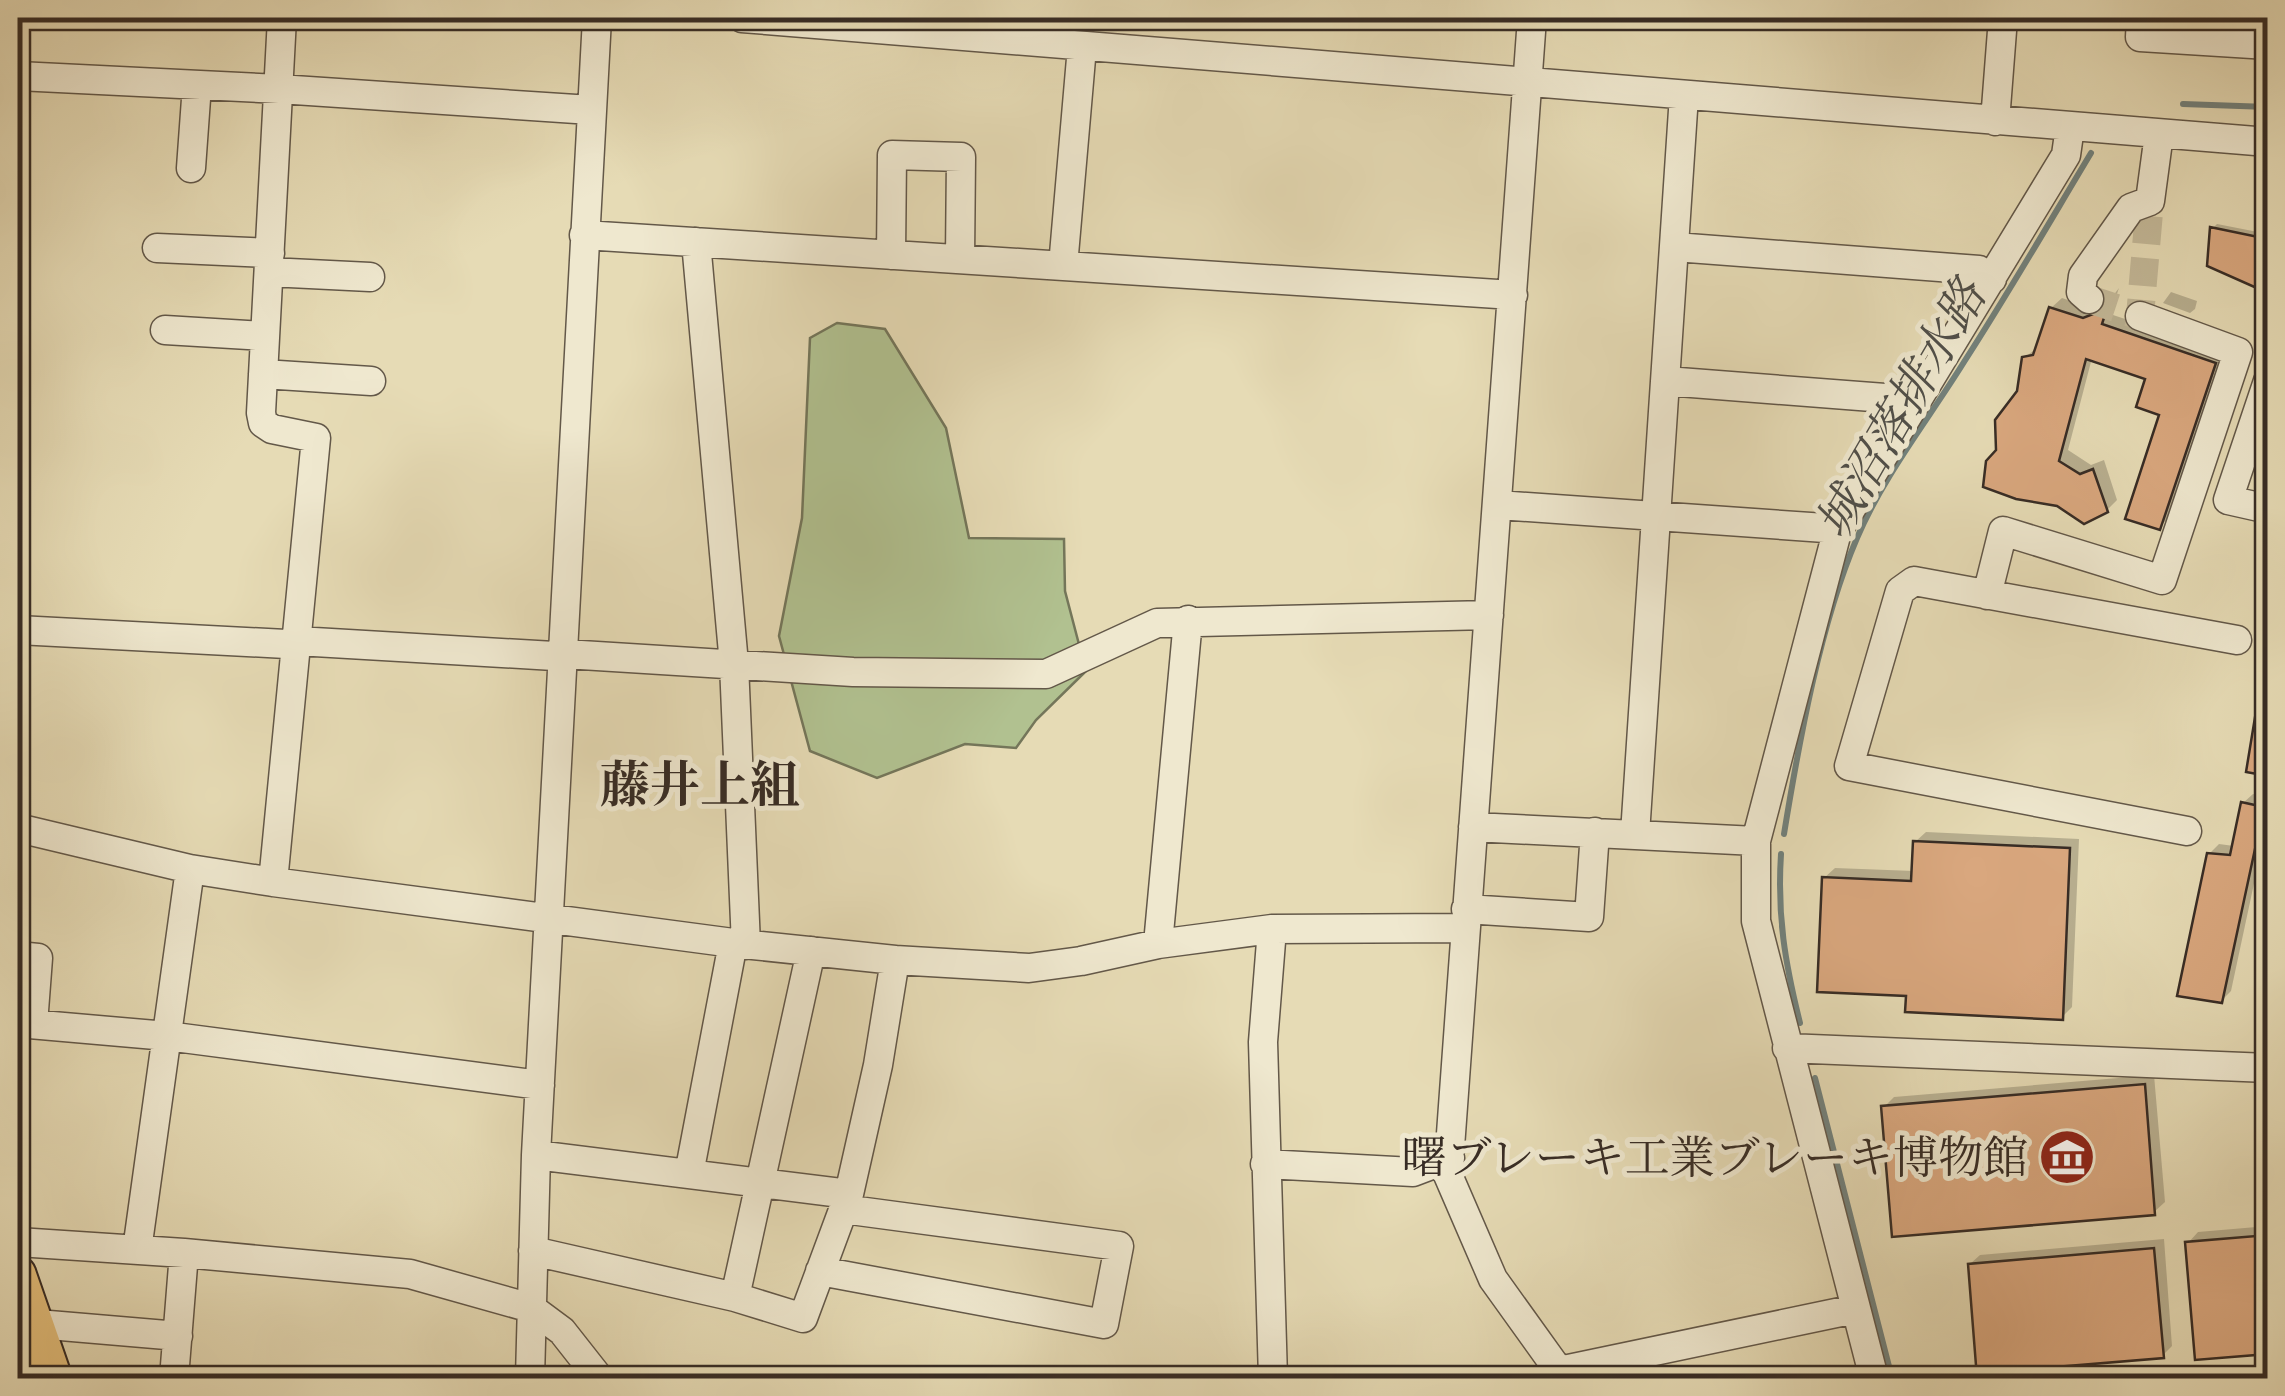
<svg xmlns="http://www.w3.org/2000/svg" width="2285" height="1396" viewBox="0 0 2285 1396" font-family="'EB Garamond','Noto Serif JP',serif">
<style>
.green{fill:#b1c190;stroke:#74765a;stroke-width:2.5}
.shadow{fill:#0003}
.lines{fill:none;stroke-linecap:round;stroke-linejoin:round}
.stream{stroke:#72817c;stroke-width:6}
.building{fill:#d9a77e;stroke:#372c25;stroke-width:2.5}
.minor-tunnel{stroke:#c3b898;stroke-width:28;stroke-dasharray:28 14;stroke-linecap:butt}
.minor-casing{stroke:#635849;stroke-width:31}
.major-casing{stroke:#372c25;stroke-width:39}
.minor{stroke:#efe8cf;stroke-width:28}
.major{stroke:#e3be7a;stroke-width:35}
.labels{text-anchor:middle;stroke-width:10;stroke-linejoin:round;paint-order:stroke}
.poi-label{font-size:45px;fill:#372c25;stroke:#efe8cf;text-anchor:end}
.water-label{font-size:48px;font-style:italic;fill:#504f49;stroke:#efe8cf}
.quarter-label{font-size:50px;font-weight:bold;fill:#372c25;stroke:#efe8cf}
</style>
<rect width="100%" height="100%" fill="#e6dbb5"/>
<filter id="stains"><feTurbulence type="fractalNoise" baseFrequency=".002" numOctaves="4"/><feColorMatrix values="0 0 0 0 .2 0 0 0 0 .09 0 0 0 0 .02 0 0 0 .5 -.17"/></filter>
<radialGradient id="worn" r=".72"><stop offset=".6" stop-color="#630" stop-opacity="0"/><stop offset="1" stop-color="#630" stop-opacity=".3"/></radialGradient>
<path class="green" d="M 837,323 L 885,329 L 946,428 L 969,538 L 1064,539 L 1065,591 L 1086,671 L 1036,720 L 1016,748 L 965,744 L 877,778 L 810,751 L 779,636 L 802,518 L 810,338 Z"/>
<path class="shadow" d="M 2217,224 L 2268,234 L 2268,290 L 2213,228 Z
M 2119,288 L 2110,314 L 2225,352 L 2170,517 L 2159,527 L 2162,413 L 2148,377 L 2092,358 L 2068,450 L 2091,465 L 2104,460 L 2117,500 L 2107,510 L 1999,451 L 2019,392 L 2024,358 L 2038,347 L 2051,308 L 2062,298 L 2095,309 L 2106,305 Z
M 2171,292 L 2197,301 L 2195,309 L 2190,313 L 2163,303 Z
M 2268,446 L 2268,488 L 2254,485 Z
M 2253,794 L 2268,797 L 2268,818 L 2231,991 L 2221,1001 L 2209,854 L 2219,844 L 2234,846 L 2243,803 Z
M 1926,832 L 2079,839 L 2072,1007 L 2062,1017 L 1909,993 L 1824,878 L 1835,868 L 1914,871 L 1915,842 Z
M 2154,1075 L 2165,1202 L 2154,1212 L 1884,1107 L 1894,1097 Z
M 2268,1226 L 2268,1351 L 2188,1243 L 2198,1232 Z
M 2164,1239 L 2172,1346 L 2163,1355 L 2066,1364 L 2067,1378 L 1979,1378 L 1970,1264 L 1980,1255 Z
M 1736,1365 L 1851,1368 L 1851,1378 L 1726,1378 Z"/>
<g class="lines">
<path class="stream" d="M 2183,104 L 2268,107
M 1784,834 C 1799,742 1820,624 1857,538 C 1884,475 1928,420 1964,362 C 2008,294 2049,223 2091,153
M 1781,854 C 1777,915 1785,963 1800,1023
M 1815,1078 L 1892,1378"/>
</g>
<path class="building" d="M 2210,227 L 2268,239 L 2268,293 L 2207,266 Z
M 2106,297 L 2110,299 L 2102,324 L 2216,363 L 2160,530 L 2125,519 L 2159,415 L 2136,407 L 2145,379 L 2086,359 L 2059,461 L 2080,474 L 2093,469 L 2108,512 L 2084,524 L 2057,506 L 2016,499 L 1983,487 L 1986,461 L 1996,450 L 1995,420 L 2017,391 L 2022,357 L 2033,355 L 2049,307 L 2083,318 L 2101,311 Z
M 2259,693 L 2268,694 L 2268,776 L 2246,772 Z
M 2241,802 L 2264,807 L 2222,1003 L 2177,996 L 2207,853 L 2230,855 Z
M 1913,841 L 2070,848 L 2063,1020 L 1905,1012 L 1906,996 L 1817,992 L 1822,877 L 1911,881 Z
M 2145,1084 L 2155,1215 L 1892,1237 L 1881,1106 Z
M 2268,1235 L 2268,1354 L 2195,1360 L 2185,1242 Z
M 2154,1248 L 2164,1358 L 2056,1367 L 2057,1378 L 1977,1378 L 1968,1264 Z"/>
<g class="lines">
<path class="minor-tunnel" d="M 2089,299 L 2140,316 L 2150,201"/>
<g class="minor-casing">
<path id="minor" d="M 742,18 L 2268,142
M 1532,18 L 1448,1175 L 1493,1279 L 1559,1371 L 1559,1378
M 2141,18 L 2140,37 L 2268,45
M 18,76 L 279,89 L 591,110
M 1995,121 L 2003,18
M 191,168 L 197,85
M 584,235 L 1513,295
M 696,242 L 734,664 L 746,945
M 1675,247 L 1979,270 L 1992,279
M 157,248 L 270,253
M 891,255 L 892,155 L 961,157 L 960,259
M 1063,266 L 1082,47
M 269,272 L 370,277
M 2089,299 L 2081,292 L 2083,276 L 2131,208 L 2150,201 L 2159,134
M 165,330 L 265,336
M 263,374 L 371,381
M 1666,381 L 1898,399 L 1913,405
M 2268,381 L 2228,500 L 2268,509
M 1498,505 L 1825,528 L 1837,532
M 1987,595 L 2003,531 L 2162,580 L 2238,352 L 2140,316
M 18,630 L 286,644 L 297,641 L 554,656 L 565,654 L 853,672 L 1046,674 L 1157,623 L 1489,615
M 1473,827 L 1756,841
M 18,828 L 190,869 L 273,882 L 733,943 L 895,960
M 2187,831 L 1849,766 L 1900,591 L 1914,581 L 2237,640
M 1635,834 L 1684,95
M 273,882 L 316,438 L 272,429 L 263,423 L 261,413 L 282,18
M 1466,909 L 1589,917 L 1595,832
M 1272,929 L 1263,1042 L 1273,1378
M 1158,944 L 1188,620
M 811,951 L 735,1297 L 803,1318 L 849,1194
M 18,956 L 38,958 L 33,1024
M 18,1023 L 167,1036 L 540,1085
M 1787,1048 L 2268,1068
M 536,1155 L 849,1194 L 878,1065 L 895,960 L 1029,968 L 1081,961 L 1158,944 L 1272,929 L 1464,928
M 1265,1164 L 1413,1172 L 1450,1158
M 689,1174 L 733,943
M 18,1242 L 184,1253 L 410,1274 L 531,1308 L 562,1331 L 599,1378
M 137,1250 L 190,869
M 533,1251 L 735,1297
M 820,1271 L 1104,1324 L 1119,1246 L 843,1209
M 37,1328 L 49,1325 L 178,1336
M 1559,1371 L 1855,1309
M 174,1378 L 184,1253
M 530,1378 L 536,1155 L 597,18
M 1874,1378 L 1756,921 L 1756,841 L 1837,532 L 2066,155 L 2070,127"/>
</g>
<g class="major-casing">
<path id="major" d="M 18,1274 L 54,1378"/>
</g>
<use href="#minor" class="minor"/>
<use href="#major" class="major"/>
</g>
<defs>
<g id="museum-disc" transform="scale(2.875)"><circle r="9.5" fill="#8f2418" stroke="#efe8cf"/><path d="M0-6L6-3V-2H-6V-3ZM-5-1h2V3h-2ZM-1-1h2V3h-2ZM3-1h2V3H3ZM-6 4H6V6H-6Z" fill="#fff"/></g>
</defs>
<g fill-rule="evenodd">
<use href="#museum-disc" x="2067" y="1157"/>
</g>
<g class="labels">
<g class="poi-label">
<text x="2028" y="1173">曙ブレーキ工業ブレーキ博物館</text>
</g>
<g class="water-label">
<text transform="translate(1900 409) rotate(-60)" y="17">城沼落排水路</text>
</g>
<g class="quarter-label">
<text x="700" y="802">藤井上組</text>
</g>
</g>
<rect width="2285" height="1396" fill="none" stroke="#e6dbb5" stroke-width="60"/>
<rect x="20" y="20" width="2245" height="1356" fill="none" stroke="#372c25" stroke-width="5"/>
<rect x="30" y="30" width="2225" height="1336" fill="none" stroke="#372c25" stroke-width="2.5"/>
<rect width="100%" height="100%" filter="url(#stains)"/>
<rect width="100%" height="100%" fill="url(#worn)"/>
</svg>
